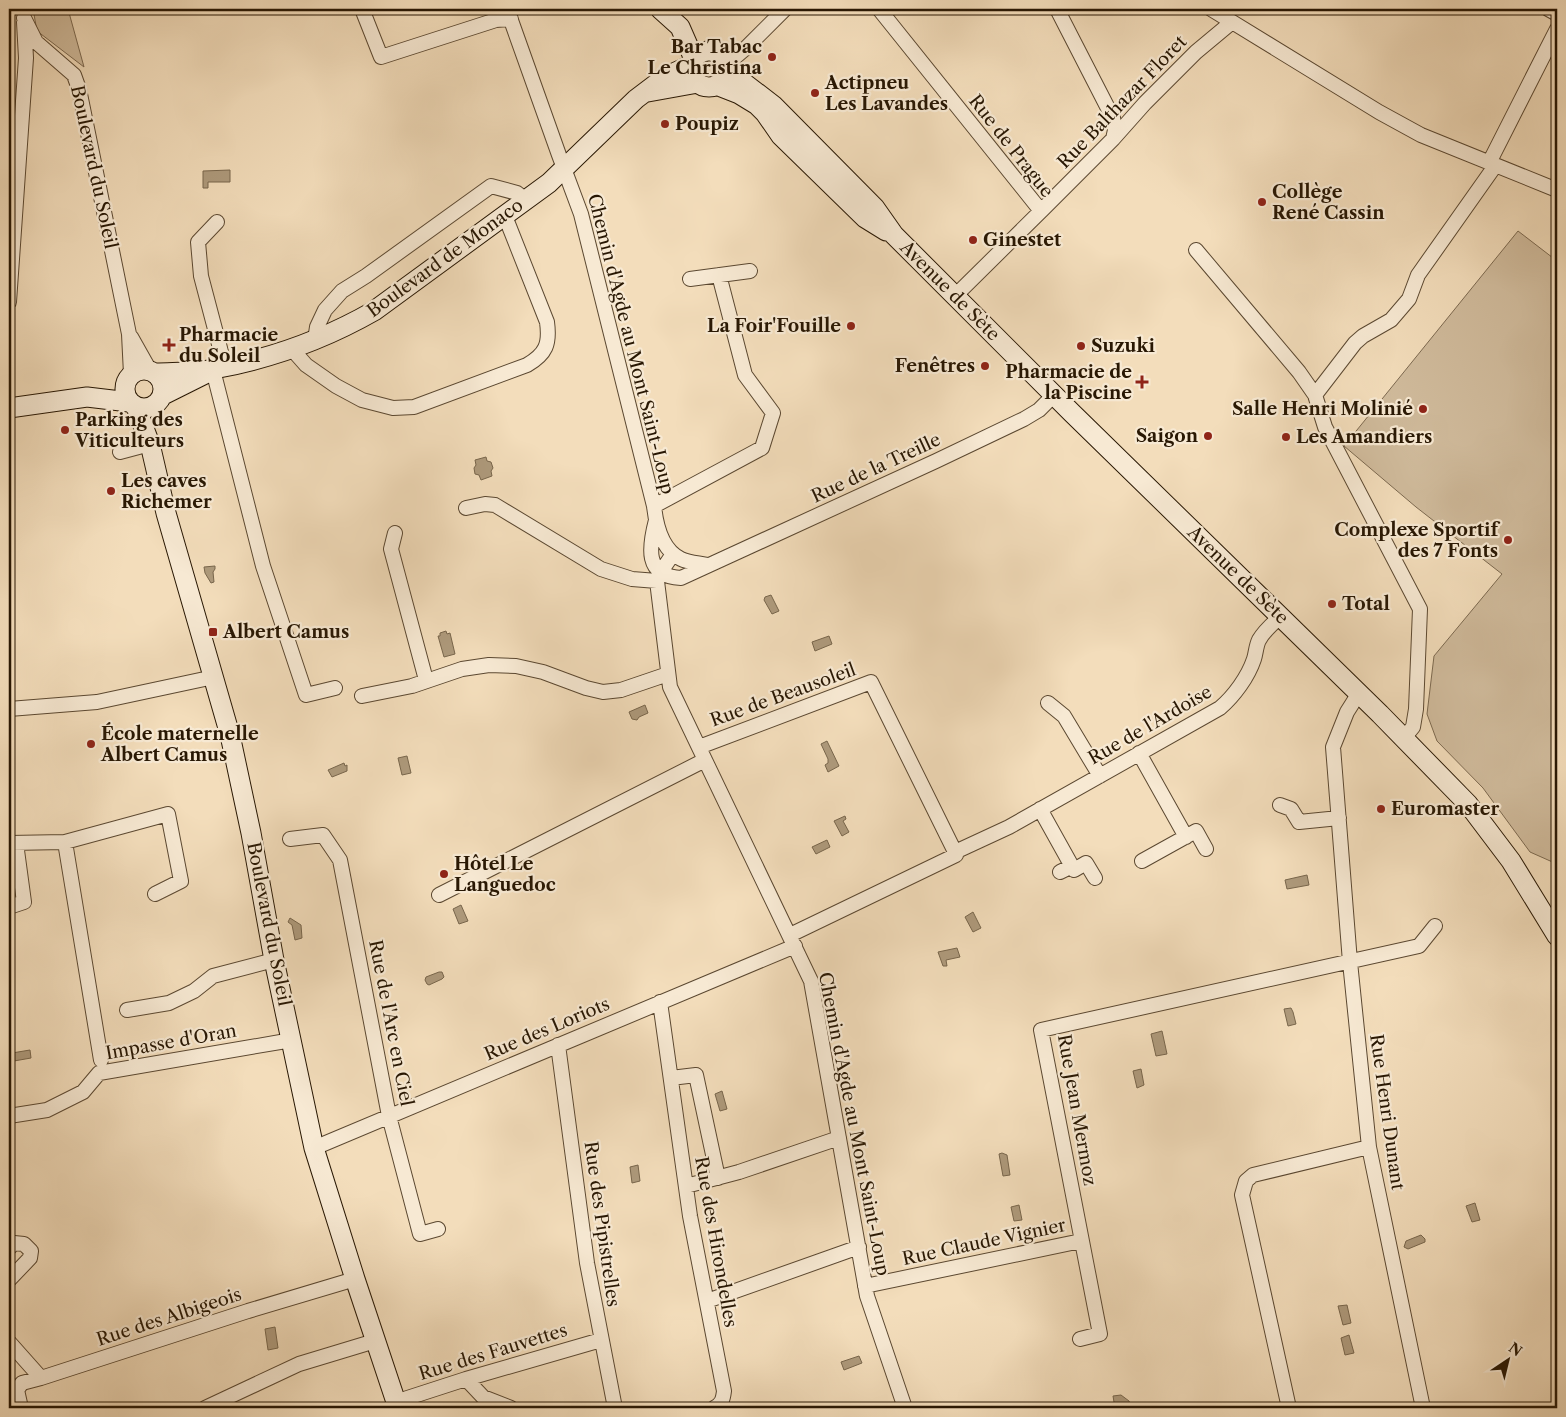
<svg xmlns="http://www.w3.org/2000/svg" width="1566" height="1417" viewBox="0 0 1566 1417" font-family="'Libre Caslon Text',serif">
<style>
.green{fill:#d0bb9c;stroke:#7c6950}
.water{fill:#ae9a7c;stroke:#78664c}
.lines{fill:none;stroke-linecap:round;stroke-linejoin:round}
.minor-casing{stroke:#5b4831;stroke-width:16}
.secondary-casing{stroke:#281703;stroke-width:21}
.minor{stroke:#f7e9d3;stroke-width:14}
.secondary{stroke:#f7e9d3;stroke-width:19}
.poi-dot{fill:#8f2418;stroke:#f7e9d3;stroke-width:2}
.labels{text-anchor:middle;stroke-width:4.5;stroke-linejoin:round;paint-order:stroke}
.poi-label{font-size:18px;font-weight:bold;fill:#281703;stroke:#f7e9d3;text-anchor:start}
.street-label{font-size:18px;fill:#281703;stroke:#f7e9d3}
</style>
<rect width="100%" height="100%" fill="#f3ddbb"/>
<filter id="stains"><feTurbulence type="fractalNoise" baseFrequency=".004" numOctaves="4"/><feColorMatrix values="0 0 0 0 .2 0 0 0 0 .09 0 0 0 0 .02 0 0 0 .5 -.17"/></filter>
<radialGradient id="worn" r=".72"><stop offset=".6" stop-color="#630" stop-opacity="0"/><stop offset="1" stop-color="#630" stop-opacity=".3"/></radialGradient>
<path class="green" d="M 33,9 L 68,9 L 84,67 L 37,31 Z
M 1518,231 L 1557,261 L 1557,316 L 1551,324 L 1557,330 L 1557,864 L 1530,852 L 1483,788 L 1437,741 L 1427,714 L 1434,656 L 1502,574 L 1416,507 L 1344,446 Z"/>
<path class="water" d="M 230,170 L 230,182 L 208,182 L 208,188 L 203,188 L 203,171 Z
M 486,457 L 487,461 L 491,462 L 493,468 L 491,471 L 492,476 L 481,480 L 479,475 L 475,474 L 474,468 L 476,465 L 475,460 Z
M 215,566 L 215,569 L 213,572 L 214,582 L 211,583 L 205,573 L 204,567 Z
M 771,595 L 779,611 L 772,614 L 764,600 L 765,597 Z
M 446,631 L 447,634 L 450,633 L 455,654 L 444,657 L 438,636 L 440,636 L 440,633 Z
M 829,636 L 832,644 L 815,651 L 812,642 Z
M 645,705 L 648,713 L 639,717 L 637,720 L 632,719 L 629,712 Z
M 827,741 L 839,766 L 828,772 L 825,765 L 828,763 L 828,759 L 821,744 Z
M 407,756 L 411,773 L 402,775 L 398,758 Z
M 344,763 L 345,766 L 347,765 L 347,771 L 332,777 L 328,770 Z
M 845,816 L 846,819 L 843,821 L 849,832 L 842,836 L 834,821 Z
M 827,840 L 830,847 L 816,854 L 812,847 Z
M 1307,875 L 1309,885 L 1287,889 L 1285,880 Z
M 461,905 L 468,921 L 459,924 L 453,909 Z
M 973,912 L 981,928 L 973,932 L 965,917 Z
M 290,918 L 301,925 L 302,938 L 295,940 L 292,925 L 288,922 Z
M 957,948 L 960,957 L 946,960 L 947,966 L 943,966 L 938,952 Z
M 439,972 L 442,972 L 444,977 L 442,979 L 429,985 L 427,984 L 425,980 L 426,977 Z
M 1291,1008 L 1293,1012 L 1296,1024 L 1288,1026 L 1284,1009 Z
M 1162,1031 L 1167,1054 L 1156,1056 L 1151,1034 Z
M 30,1050 L 31,1058 L 14,1061 L 12,1053 Z
M 1141,1069 L 1144,1085 L 1137,1088 L 1133,1071 Z
M 722,1091 L 727,1109 L 720,1111 L 715,1094 Z
M 1002,1153 L 1007,1155 L 1010,1175 L 1003,1176 L 999,1154 Z
M 638,1165 L 640,1181 L 632,1183 L 630,1167 Z
M 1475,1203 L 1480,1220 L 1472,1222 L 1466,1206 Z
M 1019,1205 L 1022,1220 L 1014,1221 L 1011,1207 Z
M 1421,1235 L 1425,1239 L 1425,1242 L 1408,1249 L 1404,1247 L 1406,1241 Z
M 1347,1305 L 1351,1323 L 1343,1325 L 1338,1306 Z
M 275,1327 L 278,1348 L 268,1350 L 265,1329 Z
M 1349,1335 L 1354,1353 L 1345,1355 L 1341,1338 Z
M 859,1356 L 862,1363 L 844,1370 L 841,1362 Z
M 1121,1395 L 1129,1401 L 1132,1408 L 1115,1408 L 1113,1396 Z"/>
<g class="lines">
<g class="minor-casing">
<path id="minor" d="M 362,9 L 381,57 L 496,20 L 511,19
M 507,9 L 559,155 L 581,214 L 654,506 C 656,525 662,550 681,559 C 689,563 699,563 708,565
M 879,9 L 1041,211 L 955,296
M 1057,9 L 1113,118 L 1115,130 L 1113,139
M 1211,9 L 1379,112 L 1421,135 L 1557,190
M 1548,9 L 1557,14
M 24,18 L 36,42 L 74,75 L 79,89 L 129,334 L 131,374
M 726,65 L 746,48 L 785,9
M 1489,163 L 1557,29
M 1041,211 L 1113,139 L 1145,103 L 1196,52 L 1232,22
M 217,222 L 198,242 L 201,276 L 225,367
M 1196,250 L 1299,372 L 1315,395 L 1325,427 L 1420,609 L 1416,709 L 1413,727 L 1404,738
M 690,279 L 750,271
M 9,302 L 26,58 L 24,22
M 131,337 L 149,369
M 315,340 L 317,327 L 325,310 L 342,291 L 366,276 L 491,186 L 517,193 L 526,200
M 291,348 L 306,365 L 336,386 L 362,400 L 393,408 L 414,407 L 527,365 C 546,354 550,344 547,322 L 505,216
M 213,370 L 263,566 L 306,695 L 335,688
M 1315,395 L 1355,343 L 1363,336 L 1391,320 L 1409,299 L 1418,275 L 1495,166
M 120,452 L 150,444
M 654,506 L 762,448 L 773,413 L 745,375 L 719,275
M 466,508 L 485,504 L 495,505 L 601,569 L 632,579 L 657,581
M 656,520 C 649,547 644,576 681,578 L 936,461 L 1024,419 L 1039,410 L 1054,395
M 395,533 L 391,549 L 426,680
M 673,554 L 660,573 L 657,581 L 670,687 L 811,981 L 867,1296 L 905,1408
M 1359,693 L 1347,712 L 1333,747 L 1350,962 L 1369,1147 L 1423,1408
M 362,696 L 412,686 L 462,669 L 489,665 L 516,666 L 543,672 L 586,688 L 603,692 L 621,690 L 668,674
M 1048,703 L 1064,716 L 1100,776
M 9,709 L 97,702 L 214,677
M 699,747 L 871,682 L 955,852 L 956,855 L 790,935
M 1139,753 L 1186,837
M 1280,805 L 1291,809 L 1299,822 L 1339,818
M 1040,809 L 1074,870 L 1086,863 L 1095,878
M 290,839 L 323,835 L 340,860 L 389,1116 L 420,1234 L 438,1229
M 65,842 L 101,1060
M 9,843 L 65,842 L 168,814 L 181,881 L 155,894
M 955,852 L 1009,827 L 1220,708 C 1234,696 1248,677 1254,659 C 1256,653 1256,646 1259,640 C 1264,631 1272,624 1280,617
M 1142,861 L 1196,831 L 1206,849
M 1060,872 L 1072,866
M 439,895 L 705,760
M 9,907 L 24,902 L 16,843
M 660,1002 L 690,1216 L 724,1391 C 723,1399 722,1404 714,1408
M 127,1010 L 169,1003 L 194,991 L 213,976 L 274,960
M 558,1045 L 587,1263 L 615,1408
M 671,1078 L 696,1075 L 718,1178
M 9,1116 L 47,1110 L 83,1092 L 99,1073 L 292,1040
M 314,1148 L 795,946
M 686,1186 L 739,1172 L 839,1138
M 9,1248 L 14,1243 L 24,1244 L 31,1251 L 30,1258 L 9,1280
M 865,1286 L 1081,1241
M 707,1301 L 859,1247
M 1080,1339 L 1100,1334 L 1041,1030 L 1419,946 L 1435,926
M 9,1342 L 41,1378 L 248,1311 L 355,1279
M 466,1379 L 483,1397 L 511,1408
M 395,1402 L 466,1379 L 601,1340
M 21,1408 L 17,1390 L 22,1383 L 41,1378
M 205,1408 L 299,1364 L 375,1341
M 1289,1408 L 1242,1195 L 1246,1181 L 1253,1175 L 1369,1147"/>
</g>
<g class="secondary-casing">
<path id="secondary" d="M 660,9 L 680,27 L 694,59
M691 69a18 18 0 1 1 36 0a18 18 0 1 1-36 0Z
M 726,69 L 773,105 L 875,208 L 894,235 L 1072,413 L 1380,714 L 1468,804 L 1511,861 L 1557,936
M 716,85 L 739,94 L 757,105 L 765,113 L 781,136 L 865,218 L 886,231
M 648,92 L 698,83
M125 389a19 19 0 1 1 38 0a19 19 0 1 1-38 0Z
M 156,373 C 175,372 196,373 214,369 C 269,359 325,339 374,311 L 549,183 L 636,99 L 665,77 L 691,65
M 163,395 L 205,374
M 136,407 L 150,444 L 166,513 L 230,735 L 251,833 L 274,960 L 314,1148 L 355,1279 L 398,1408
M 9,408 L 87,397 L 129,402"/>
</g>
<use href="#minor" class="minor"/>
<use href="#secondary" class="secondary"/>
</g>
<g class="poi-dot">
<circle cx="772" cy="57" r="5"/>
<circle cx="815" cy="93" r="5"/>
<circle cx="665" cy="124" r="5"/>
<circle cx="1262" cy="202" r="5"/>
<circle cx="973" cy="240" r="5"/>
<circle cx="851" cy="326" r="5"/>
<path d="M166.5 337.5h5v5h5v5h-5v5h-5v-5h-5v-5h5z"/>
<circle cx="1081" cy="346" r="5"/>
<circle cx="985" cy="366" r="5"/>
<path d="M1139.5 374.5h5v5h5v5h-5v5h-5v-5h-5v-5h5z"/>
<circle cx="1423" cy="409" r="5"/>
<circle cx="65" cy="430" r="5"/>
<circle cx="1208" cy="436" r="5"/>
<circle cx="1286" cy="437" r="5"/>
<circle cx="111" cy="491" r="5"/>
<circle cx="1508" cy="540" r="5"/>
<circle cx="1332" cy="604" r="5"/>
<rect x="208" y="627" width="10" height="10" rx="2.5"/>
<circle cx="91" cy="744" r="5"/>
<circle cx="1381" cy="809" r="5"/>
<circle cx="444" cy="874" r="5"/>
</g>
<g class="labels">
<g class="poi-label">
<text x="762" y="53" text-anchor="end">Bar Tabac<tspan x="762" dy="21">Le Christina</tspan></text>
<text x="825" y="89">Actipneu<tspan x="825" dy="21">Les Lavandes</tspan></text>
<text x="675" y="130">Poupiz</text>
<text x="1272" y="198">Collège<tspan x="1272" dy="21">René Cassin</tspan></text>
<text x="983" y="246">Ginestet</text>
<text x="841" y="332" text-anchor="end">La Foir'Fouille</text>
<text x="179" y="341">Pharmacie<tspan x="179" dy="21">du Soleil</tspan></text>
<text x="1091" y="352">Suzuki</text>
<text x="975" y="372" text-anchor="end">Fenêtres</text>
<text x="1132" y="378" text-anchor="end">Pharmacie de<tspan x="1132" dy="21">la Piscine</tspan></text>
<text x="1413" y="415" text-anchor="end">Salle Henri Molinié</text>
<text x="75" y="426">Parking des<tspan x="75" dy="21">Viticulteurs</tspan></text>
<text x="1198" y="442" text-anchor="end">Saigon</text>
<text x="1296" y="443">Les Amandiers</text>
<text x="121" y="487">Les caves<tspan x="121" dy="21">Richemer</tspan></text>
<text x="1498" y="536" text-anchor="end">Complexe Sportif<tspan x="1498" dy="21">des 7 Fonts</tspan></text>
<text x="1342" y="610">Total</text>
<text x="223" y="638">Albert Camus</text>
<text x="101" y="740">École maternelle<tspan x="101" dy="21">Albert Camus</tspan></text>
<text x="1391" y="815">Euromaster</text>
<text x="454" y="870">Hôtel Le<tspan x="454" dy="21">Languedoc</tspan></text>
</g>
<g class="street-label">
<text transform="translate(1122 102) rotate(-46)" y="6">Rue Balthazar Floret</text>
<text transform="translate(1011 146) rotate(52)" y="6">Rue de Prague</text>
<text transform="translate(94 167) rotate(78)" y="6">Boulevard du Soleil</text>
<text transform="translate(445 258) rotate(-36)" y="6">Boulevard de Monaco</text>
<text transform="translate(950 291) rotate(45)" y="6">Avenue de Sète</text>
<text transform="translate(631 344) rotate(76)" y="6">Chemin d'Agde au Mont Saint-Loup</text>
<text transform="translate(876 468) rotate(-25)" y="6">Rue de la Treille</text>
<text transform="translate(1238 575) rotate(44)" y="6">Avenue de Sète</text>
<text transform="translate(783 695) rotate(-20)" y="6">Rue de Beausoleil</text>
<text transform="translate(1150 725) rotate(-30)" y="6">Rue de l'Ardoise</text>
<text transform="translate(269 924) rotate(79)" y="6">Boulevard du Soleil</text>
<text transform="translate(391 1023) rotate(79)" y="6">Rue de l'Arc en Ciel</text>
<text transform="translate(547 1029) rotate(-23)" y="6">Rue des Loriots</text>
<text transform="translate(171 1042) rotate(-10)" y="6">Impasse d'Oran</text>
<text transform="translate(1077 1110) rotate(80)" y="6">Rue Jean Mermoz</text>
<text transform="translate(1387 1112) rotate(82)" y="6">Rue Henri Dunant</text>
<text transform="translate(854 1124) rotate(79)" y="6">Chemin d'Agde au Mont Saint-Loup</text>
<text transform="translate(602 1224) rotate(82)" y="6">Rue des Pipistrelles</text>
<text transform="translate(716 1242) rotate(80)" y="6">Rue des Hirondelles</text>
<text transform="translate(984 1242) rotate(-12)" y="6">Rue Claude Vignier</text>
<text transform="translate(169 1317) rotate(-18)" y="6">Rue des Albigeois</text>
<text transform="translate(493 1352) rotate(-17)" y="6">Rue des Fauvettes</text>
</g>
</g>
<rect width="1566" height="1417" fill="none" stroke="#f3ddbb" stroke-width="30"/>
<rect x="10" y="10" width="1546" height="1397" fill="none" stroke="#281703" stroke-width="2.5"/>
<rect x="15" y="15" width="1536" height="1387" fill="none" stroke="#281703"/>
<g transform="translate(1508 1360) rotate(35)" stroke="#f7e9d3" stroke-width="4" paint-order="stroke">
<path d="M0-4L9 19L0 12L-9 19Z" fill="#281703"/>
<text y="-8" font-size="14" font-weight="bold" text-anchor="middle" fill="#281703">N</text>
</g>
<rect width="100%" height="100%" filter="url(#stains)"/>
<rect width="100%" height="100%" fill="url(#worn)"/>
</svg>
